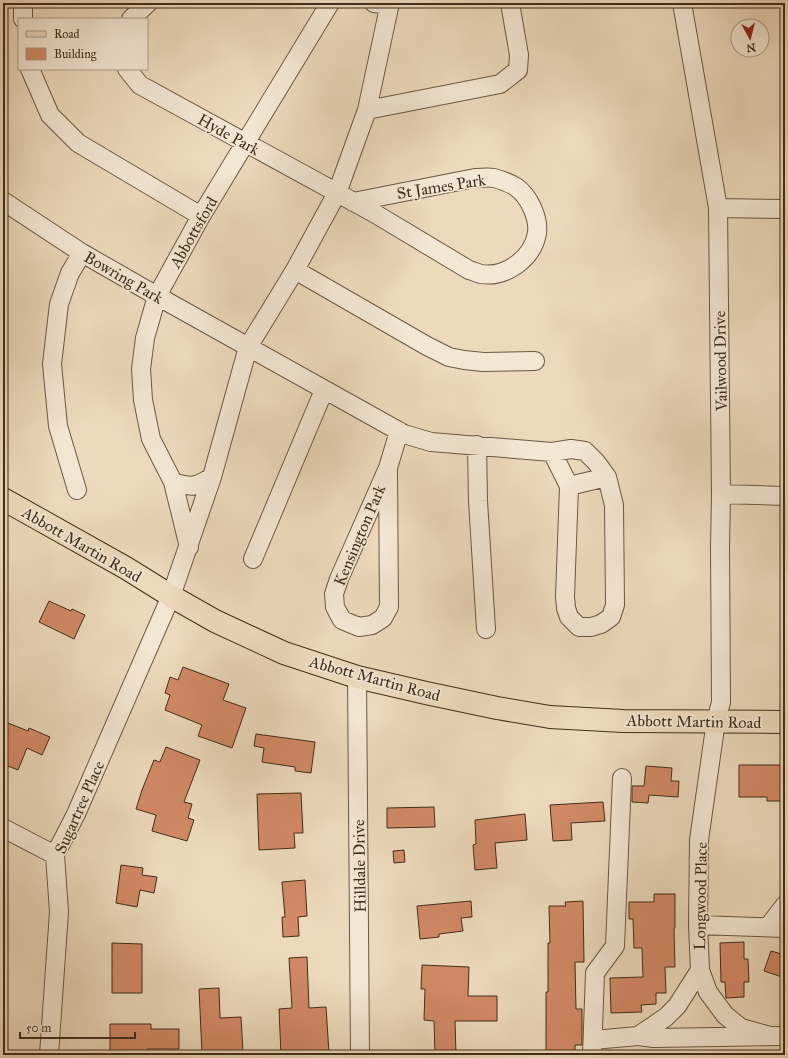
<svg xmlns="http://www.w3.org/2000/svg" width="788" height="1058" viewBox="0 0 788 1058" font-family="'IM FELL Great Primer',serif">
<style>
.building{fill:#d28966;stroke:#402d1a}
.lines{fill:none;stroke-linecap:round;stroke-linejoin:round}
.minor-casing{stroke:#6b5842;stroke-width:20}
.major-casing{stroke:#402d1a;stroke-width:24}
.minor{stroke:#f3e6d3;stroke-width:18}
.major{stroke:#ecd9bb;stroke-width:22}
.labels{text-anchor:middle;stroke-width:3.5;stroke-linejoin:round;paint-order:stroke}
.street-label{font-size:16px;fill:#402d1a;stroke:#f3e6d3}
</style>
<rect width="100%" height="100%" fill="#ecd9bb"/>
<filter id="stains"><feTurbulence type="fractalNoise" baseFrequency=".005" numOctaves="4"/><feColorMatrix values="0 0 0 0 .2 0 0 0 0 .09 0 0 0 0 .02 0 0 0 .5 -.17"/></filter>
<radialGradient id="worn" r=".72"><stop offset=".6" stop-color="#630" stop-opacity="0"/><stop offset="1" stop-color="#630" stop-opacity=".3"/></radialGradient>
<path class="building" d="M 49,601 L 71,611 L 72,609 L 85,615 L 74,639 L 39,622 Z
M 183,667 L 229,684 L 223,700 L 246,708 L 232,748 L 198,736 L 202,725 L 165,710 L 170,695 L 165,693 L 170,677 L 178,680 Z
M 3,721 L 28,731 L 29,728 L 50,737 L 42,755 L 27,748 L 18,770 L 3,764 Z
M 256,734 L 315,742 L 311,773 L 295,771 L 295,767 L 262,762 L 264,748 L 254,746 Z
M 166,747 L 200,760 L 184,802 L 192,804 L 188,818 L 194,820 L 187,841 L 152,831 L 156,815 L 136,809 L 142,790 L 154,760 L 160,762 Z
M 739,765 L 783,765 L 783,801 L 767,801 L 767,797 L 739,797 Z
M 646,766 L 672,768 L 671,781 L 679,781 L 678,797 L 649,795 L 648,803 L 632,802 L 632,786 L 644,786 Z
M 301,793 L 303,833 L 294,833 L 295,848 L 259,850 L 257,794 Z
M 603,802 L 605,821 L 571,823 L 572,840 L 553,841 L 550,805 Z
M 434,807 L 435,827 L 387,828 L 387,808 Z
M 525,814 L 527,840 L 495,843 L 497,868 L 475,870 L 473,845 L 476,844 L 475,820 Z
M 404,850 L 405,862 L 394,863 L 393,851 Z
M 121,865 L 143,868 L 142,875 L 157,877 L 154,893 L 140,890 L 137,907 L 116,903 Z
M 305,880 L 307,916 L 298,917 L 299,936 L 283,937 L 282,917 L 285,917 L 282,882 Z
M 654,894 L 675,894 L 675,928 L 674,928 L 675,967 L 665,967 L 666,993 L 656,993 L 656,1004 L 641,1005 L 642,1012 L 611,1013 L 610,978 L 643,977 L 642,948 L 634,948 L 633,919 L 629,919 L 629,902 L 654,902 Z
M 471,901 L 472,917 L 461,918 L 463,931 L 439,934 L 439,937 L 420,939 L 417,906 Z
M 583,901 L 584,962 L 575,962 L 576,1009 L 582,1009 L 582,1045 L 575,1045 L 575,1055 L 546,1055 L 546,992 L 548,992 L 548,943 L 550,943 L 549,906 L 566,906 L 565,902 Z
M 744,942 L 744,959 L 748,959 L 749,982 L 744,982 L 744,997 L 726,998 L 725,982 L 721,982 L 720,943 Z
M 112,943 L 142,944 L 142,993 L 112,993 Z
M 771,951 L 785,955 L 785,978 L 764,971 Z
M 307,957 L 309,1008 L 326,1007 L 329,1053 L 281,1055 L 279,1009 L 292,1008 L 289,958 Z
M 422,965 L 469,967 L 468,996 L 497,996 L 497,1021 L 455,1021 L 456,1055 L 435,1055 L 434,1021 L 424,1020 L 425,989 L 421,989 Z
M 219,988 L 220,1018 L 241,1017 L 243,1052 L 202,1053 L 199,989 Z
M 110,1024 L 151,1024 L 151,1029 L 179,1029 L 179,1049 L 147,1049 L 147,1055 L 110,1055 Z"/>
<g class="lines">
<g class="minor-casing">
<path id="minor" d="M 23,3 L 23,19
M 374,3 L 390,5
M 682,3 L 718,208 L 721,494 L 720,547 L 721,702 L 716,721 L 699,840 L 698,925 L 700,970 L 708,992 L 725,1015 L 741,1028 L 770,1036
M 131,19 L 148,3
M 30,69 L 50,115 L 78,143 L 201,216
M 127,69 L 140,85 L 374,213 L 469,270 C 473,271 477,273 481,274 C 506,278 533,258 537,233 C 539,218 529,196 516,187 C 510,183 501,180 494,178 C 488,177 481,178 475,178 L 353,202
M 367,110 L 500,84 L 518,70 L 519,55 L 510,3
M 3,201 L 82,253 L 157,296 L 404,434 L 431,442 L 552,452 L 571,449 L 585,451 L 596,462 L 607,477 L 614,505 L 615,605 L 611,617 L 601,624 L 591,627 L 579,627 L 569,617 L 566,608 L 565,597 L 569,486 L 552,452
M 718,208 L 785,209
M 295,270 L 427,346 L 449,357 L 464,360 L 483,362 L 535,361
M 477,445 L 478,501 L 486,629
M 388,468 L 389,607 L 383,618 L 372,625 L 359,627 L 342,620 L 335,607 L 334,594 L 339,579 L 388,468 L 399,431
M 212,477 C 195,487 193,488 173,482 L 151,439 L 143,400 L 141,369 L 145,338 L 157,296 L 201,216 L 330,3
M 173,482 L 189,547
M 569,486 L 607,477
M 77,490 L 58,426 L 52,364 L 59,304 L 70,273 L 82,253
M 721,494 L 785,496
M 253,559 L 324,390
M 357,677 L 360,1055
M 3,828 L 55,855
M 698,925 L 785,928
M 768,927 L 785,905
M 638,1036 L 654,1038 L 785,1036
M 593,1040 L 638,1036 L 666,1017 L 677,1006 L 700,970
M 49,1055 L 59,912 L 55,855 L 76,814 L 171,596 L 212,477 L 248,347 L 295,270 L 337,193 L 367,110 L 390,3
M 592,1055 L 595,973 L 615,946 L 622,778"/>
</g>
<g class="major-casing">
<path id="major" d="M 3,499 L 126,568 L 171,596 L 215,621 L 284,653 L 357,677 L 426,693 L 497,708 L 550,717 L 623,721 L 785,722"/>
</g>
<use href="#minor" class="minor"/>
<use href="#major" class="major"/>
</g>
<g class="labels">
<g class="street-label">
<text transform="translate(229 134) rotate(29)" y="6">Hyde Park</text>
<text transform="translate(441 186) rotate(-9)" y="6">St James Park</text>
<text transform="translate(193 232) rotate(-60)" y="6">Abbottsford</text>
<text transform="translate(124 277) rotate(30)" y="6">Bowring Park</text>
<text transform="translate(720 361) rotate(-91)" y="6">Vailwood Drive</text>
<text transform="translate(359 535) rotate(-67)" y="6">Kensington Park</text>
<text transform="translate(82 544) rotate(30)" y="6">Abbott Martin Road</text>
<text transform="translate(375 678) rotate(15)" y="6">Abbott Martin Road</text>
<text transform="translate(694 721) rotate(1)" y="6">Abbott Martin Road</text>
<text transform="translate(79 807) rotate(-66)" y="6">Sugartree Place</text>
<text transform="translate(359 866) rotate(-91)" y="6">Hilldale Drive</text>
<text transform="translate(700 896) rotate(-89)" y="6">Longwood Place</text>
</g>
</g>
<rect width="788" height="1058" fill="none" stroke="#ecd9bb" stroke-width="16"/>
<rect x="4" y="4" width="780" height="1050" fill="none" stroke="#402d1a" stroke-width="2"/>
<rect x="8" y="8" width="772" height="1042" fill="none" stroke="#402d1a"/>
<rect x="18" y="18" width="130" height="52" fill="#f3e6d3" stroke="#ab9c89"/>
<rect x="26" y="31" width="20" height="6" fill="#ecd9bb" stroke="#ab9c89"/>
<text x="54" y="38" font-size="12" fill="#402d1a">Road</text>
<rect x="26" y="48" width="20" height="12" fill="#d28966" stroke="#ab9c89"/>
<text x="54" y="58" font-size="12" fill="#402d1a">Building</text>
<g transform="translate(750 38) rotate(173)"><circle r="19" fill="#f3e6d3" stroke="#ab9c89"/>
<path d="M0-3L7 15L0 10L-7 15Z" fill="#8f2418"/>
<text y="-6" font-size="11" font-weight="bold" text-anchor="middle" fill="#402d1a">N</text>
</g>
<path d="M20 1032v6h115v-6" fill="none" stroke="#402d1a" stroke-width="2"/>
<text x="26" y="1032" font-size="12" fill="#402d1a" stroke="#f3e6d3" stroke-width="3" paint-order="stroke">50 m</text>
<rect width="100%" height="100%" filter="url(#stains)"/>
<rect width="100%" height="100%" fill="url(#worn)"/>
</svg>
